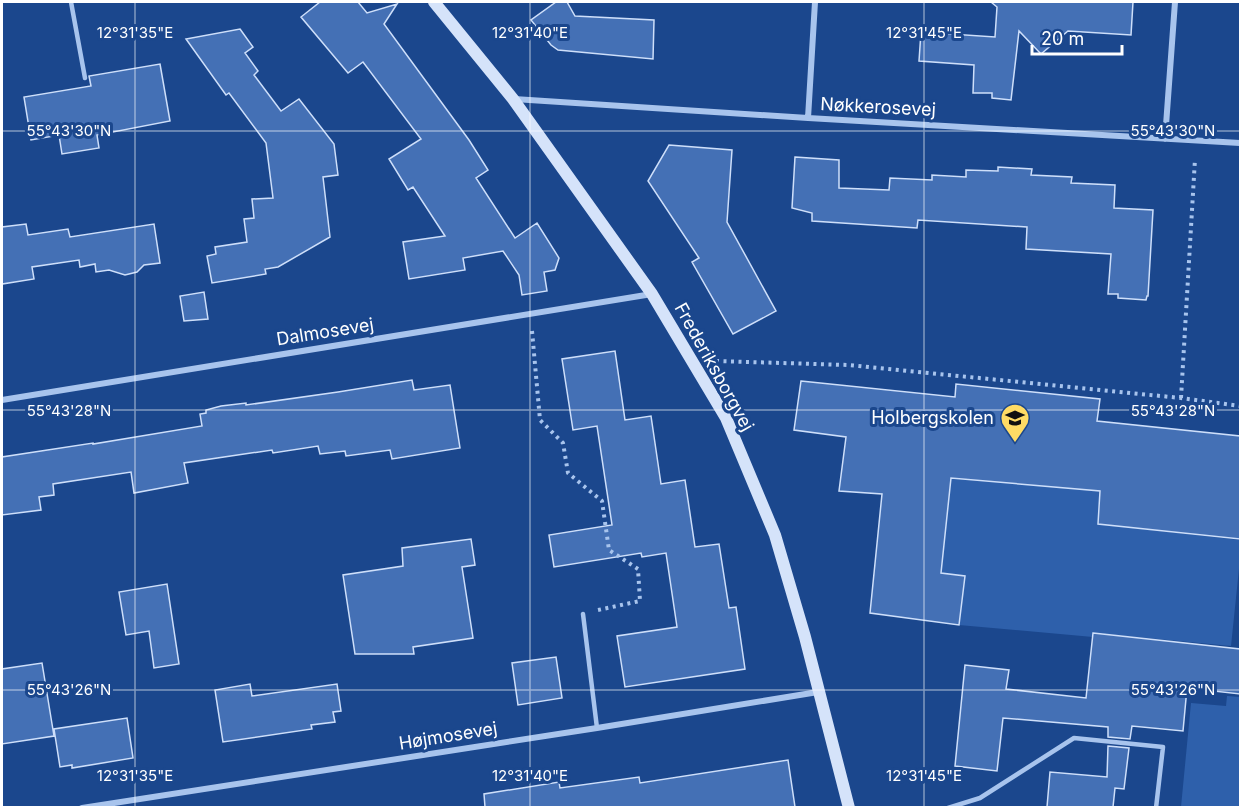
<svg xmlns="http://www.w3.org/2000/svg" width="1242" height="809" viewBox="0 0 1242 809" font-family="Inter,sans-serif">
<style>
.green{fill:#2e60ab}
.building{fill:#4470b5;stroke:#cedffa;stroke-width:1.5}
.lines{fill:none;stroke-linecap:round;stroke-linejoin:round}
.path{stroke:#a8c4ed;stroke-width:4;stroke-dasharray:3 4.5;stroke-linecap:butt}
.lane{stroke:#a8c4ed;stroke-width:4.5}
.street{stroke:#a8c4ed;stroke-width:6}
.secondary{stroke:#d5e3fa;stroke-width:12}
.ticks{fill:none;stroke:#fff;stroke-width:1.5;stroke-opacity:0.45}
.labels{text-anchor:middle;stroke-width:6;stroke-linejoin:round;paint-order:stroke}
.street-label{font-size:18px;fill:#fff;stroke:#1b478d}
.poi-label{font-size:18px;fill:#fff;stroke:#1b478d;text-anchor:end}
.ticks-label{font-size:15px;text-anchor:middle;fill:#fff;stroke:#1b478d;stroke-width:6;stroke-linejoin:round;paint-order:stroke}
</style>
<rect width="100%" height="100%" fill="#1b478d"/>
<path class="green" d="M 951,478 L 1100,491 L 1098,524 L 1240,540 L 1240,559 L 1231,646 L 1094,633 L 1093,637 L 959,625 L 964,576 L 941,573 Z
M 1227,696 L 1240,697 L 1240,807 L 1181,807 L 1191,703 L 1226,706 Z"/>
<path class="building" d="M 320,2 L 358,2 L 367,13 L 397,4 L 384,24 L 469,140 L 488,170 L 476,178 L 515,238 L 537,223 L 559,258 L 555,270 L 544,272 L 547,291 L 522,295 L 519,275 L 503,251 L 463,258 L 465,270 L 409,279 L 403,242 L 445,236 L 413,187 L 408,190 L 389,159 L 421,139 L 363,62 L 348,73 L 301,17 Z
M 556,2 L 567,2 L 575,16 L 654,20 L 653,59 L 558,50 L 551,45 L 531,20 Z
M 991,2 L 1133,2 L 1131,35 L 1068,31 L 1041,54 L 1019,31 L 1011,100 L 992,98 L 992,93 L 973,93 L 974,65 L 919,61 L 921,32 L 995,37 L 997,7 Z
M 240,29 L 253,47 L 245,53 L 258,71 L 254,75 L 281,111 L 299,99 L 334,144 L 338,175 L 323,177 L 330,237 L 278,267 L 265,269 L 266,274 L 212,283 L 207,256 L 216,254 L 215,247 L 247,242 L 244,219 L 254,218 L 252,199 L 273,198 L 266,143 L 229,93 L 226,95 L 186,39 Z
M 160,64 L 170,121 L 97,135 L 99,148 L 62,154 L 59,135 L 31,140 L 24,97 L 91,86 L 89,76 Z
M 669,145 L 732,150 L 727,222 L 776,311 L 733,334 L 692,262 L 699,258 L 648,181 Z
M 795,157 L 839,160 L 839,188 L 889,190 L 890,178 L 932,180 L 932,175 L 966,177 L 966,170 L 998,171 L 998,167 L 1032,169 L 1031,175 L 1072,177 L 1071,183 L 1115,185 L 1114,208 L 1153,210 L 1148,296 L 1147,296 L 1146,300 L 1118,298 L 1118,294 L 1108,294 L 1111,254 L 1026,249 L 1027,227 L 918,220 L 917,228 L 812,221 L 812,213 L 792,208 Z
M 26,224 L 28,235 L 68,229 L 70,237 L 154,224 L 160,263 L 144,265 L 137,272 L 125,275 L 109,270 L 96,272 L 95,264 L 80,267 L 79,260 L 32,267 L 34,279 L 2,284 L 2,227 Z
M 204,292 L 208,319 L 184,321 L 180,296 Z
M 615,351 L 625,420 L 651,416 L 661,484 L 685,480 L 695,547 L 719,544 L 729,608 L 736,607 L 745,669 L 625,687 L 617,636 L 677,627 L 666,553 L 642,557 L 641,553 L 554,567 L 549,535 L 612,525 L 597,426 L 573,430 L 562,359 Z
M 412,380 L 414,390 L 450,385 L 460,448 L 392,459 L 390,450 L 346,456 L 345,451 L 320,454 L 318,446 L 273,453 L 272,450 L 184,463 L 188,483 L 134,493 L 131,472 L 53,484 L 54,495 L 39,497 L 41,510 L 2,515 L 2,457 L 93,443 L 93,444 L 202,426 L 200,414 L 206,413 L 206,410 L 221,406 L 246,403 L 246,405 L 338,392 Z
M 801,381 L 955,397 L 956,384 L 1100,399 L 1097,421 L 1240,436 L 1240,539 L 1098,524 L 1100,491 L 951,478 L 941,573 L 965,576 L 959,625 L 870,613 L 882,494 L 839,491 L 846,437 L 794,430 Z
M 471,539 L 475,565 L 462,567 L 473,638 L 413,647 L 414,654 L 355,654 L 343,575 L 403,566 L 402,548 Z
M 167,584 L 179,664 L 154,668 L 149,631 L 126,635 L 119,592 Z
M 1093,633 L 1240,649 L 1240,694 L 1187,688 L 1183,731 L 1132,726 L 1130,739 L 1108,737 L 1108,727 L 1003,718 L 997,771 L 955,766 L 965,665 L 1009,670 L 1006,689 L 1086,698 Z
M 556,657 L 562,698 L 518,705 L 512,663 Z
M 42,663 L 54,736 L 2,744 L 2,669 Z
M 250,684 L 252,696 L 337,684 L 341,711 L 333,712 L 335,722 L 311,725 L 312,729 L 223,742 L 215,690 Z
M 127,718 L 133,758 L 72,768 L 72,765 L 60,767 L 54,729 Z
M 1108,746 L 1129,748 L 1124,789 L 1115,788 L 1113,807 L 1047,807 L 1050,772 L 1107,777 Z
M 788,760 L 795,807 L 485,807 L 484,794 L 559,782 L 560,788 L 639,777 L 640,783 Z"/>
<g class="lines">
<path class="path" d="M 532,331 L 540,420 L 563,443 L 568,473 L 602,501 L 609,550 L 638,569 L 640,601 L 598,610
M 716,361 L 848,365 L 1181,398 L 1240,406
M 1181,398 L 1195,159"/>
<path class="lane" d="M 71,2 L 85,78
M 583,614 L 597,728
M 948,808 L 980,798 L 1074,738 L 1163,747 L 1156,808"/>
<path class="street" d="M 514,99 L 808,118 L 1240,143
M 808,118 L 815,2
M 1165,139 L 1175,2
M 2,400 L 652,294
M 82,808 L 597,728 L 818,692"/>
<path class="secondary" d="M 434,2 L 513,99 L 652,294 L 726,418 L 775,535 L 805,637 L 849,808"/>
</g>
<path class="ticks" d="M 135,2 L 135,808M 530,2 L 530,808M 924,2 L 924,808M 2,131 L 1240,131M 2,410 L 1240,410M 2,690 L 1240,690"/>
<defs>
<g id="school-pin" transform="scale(1.5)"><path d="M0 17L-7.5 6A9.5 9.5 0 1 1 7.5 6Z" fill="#fedb65" stroke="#1b478d"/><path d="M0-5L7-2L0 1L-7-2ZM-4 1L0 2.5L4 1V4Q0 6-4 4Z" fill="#111"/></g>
</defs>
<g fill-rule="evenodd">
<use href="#school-pin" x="1015" y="418"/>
</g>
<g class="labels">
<g class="street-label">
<text transform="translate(878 107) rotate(3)" y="6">Nøkkerosevej</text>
<text transform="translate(325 332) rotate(-9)" y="6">Dalmosevej</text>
<text transform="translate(714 367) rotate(61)" y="6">Frederiksborgvej</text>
<text transform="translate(448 736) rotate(-9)" y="6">Højmosevej</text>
</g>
<g class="poi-label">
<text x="994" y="424">Holbergskolen</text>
</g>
</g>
<g class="ticks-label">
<text x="135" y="38">12°31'35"E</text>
<text x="530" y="38">12°31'40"E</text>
<text x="924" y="38">12°31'45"E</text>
<text x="69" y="136">55°43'30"N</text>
<text x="1173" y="136">55°43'30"N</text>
<text x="69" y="416">55°43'28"N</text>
<text x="1173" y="416">55°43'28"N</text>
<text x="69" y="695">55°43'26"N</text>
<text x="1173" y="695">55°43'26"N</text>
<text x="135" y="781">12°31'35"E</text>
<text x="530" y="781">12°31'40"E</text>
<text x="924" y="781">12°31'45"E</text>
</g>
<rect width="1242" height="809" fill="none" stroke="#ffffff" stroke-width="6"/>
<path d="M1032 45v9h90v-9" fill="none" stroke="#ffffff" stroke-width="3"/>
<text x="1041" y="45" font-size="18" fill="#ffffff" stroke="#1b478d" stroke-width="4.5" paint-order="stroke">20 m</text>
</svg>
